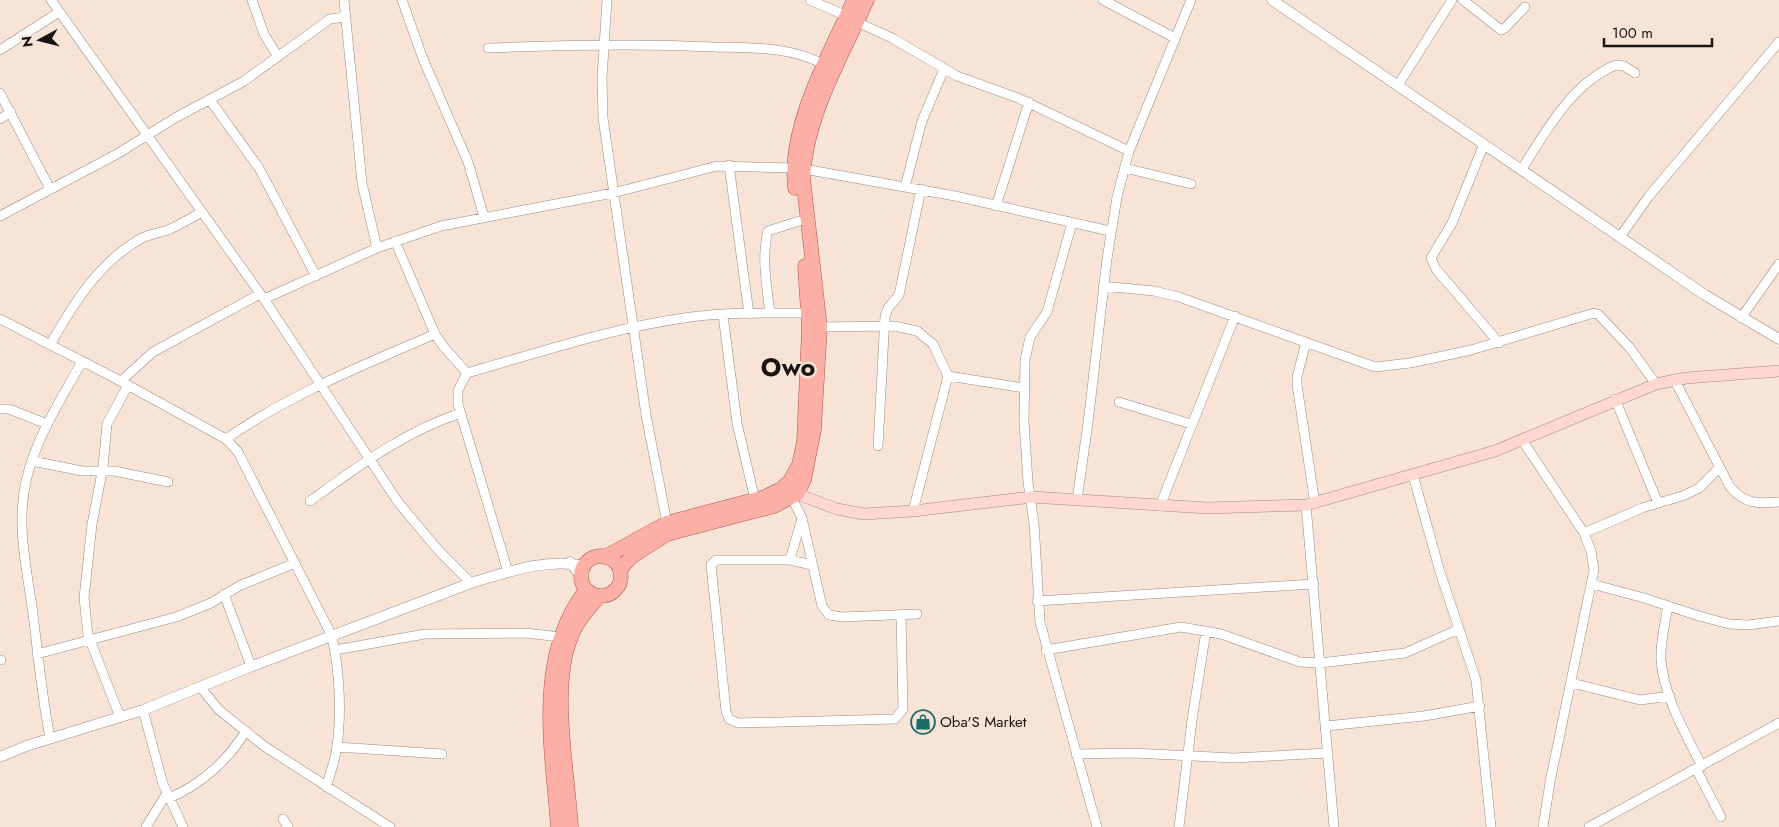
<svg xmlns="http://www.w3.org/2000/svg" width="1779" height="827" viewBox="0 0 1779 827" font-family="Jost,sans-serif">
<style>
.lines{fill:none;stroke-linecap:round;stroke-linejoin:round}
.minor-casing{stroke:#9b8a7e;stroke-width:10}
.tertiary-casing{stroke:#9b8a7e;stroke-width:11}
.secondary-casing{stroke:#9b8a7e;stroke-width:12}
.primary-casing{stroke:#ac5649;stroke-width:15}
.minor{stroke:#fff;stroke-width:9}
.tertiary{stroke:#fff;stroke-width:10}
.secondary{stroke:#fed7d1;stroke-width:11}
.primary{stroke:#fcafa4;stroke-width:14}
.labels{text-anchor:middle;stroke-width:5;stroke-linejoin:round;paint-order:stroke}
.poi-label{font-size:15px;fill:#1a1410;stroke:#f7e4d7;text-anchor:start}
.town-label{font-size:25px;font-weight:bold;fill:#1a1410;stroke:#f7e4d7}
</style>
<rect width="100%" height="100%" fill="#f7e4d7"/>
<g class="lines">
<g class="minor-casing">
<path id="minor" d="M 51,0 L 264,299 L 398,502 L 439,551 L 471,583
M 252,0 L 264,34 L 278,57
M 344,0 L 362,183 L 377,248
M 402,0 L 423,59 L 468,162 L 484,217
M 607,0 L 602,78 L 603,118 L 646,415 L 667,523
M 810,0 L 847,16
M 1103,0 L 1175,38
M 1463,0 L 1501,30 L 1505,28 L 1525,7
M 857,22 L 892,38 L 957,76 L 1018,98 L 1129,151
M 488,48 C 563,45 638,43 713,47 C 752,48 790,46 825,65
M 0,50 L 59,12
M 1398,85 L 1452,0
M 0,93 L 50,189
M 210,100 L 259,168 L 316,276
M 0,119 L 11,112
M 1484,144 L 1452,223 L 1431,258 L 1436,269 L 1499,343
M 729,165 L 749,314
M 1125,168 L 1191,184
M 804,169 L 955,196 L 1110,231
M 1522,169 C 1545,132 1573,82 1616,65 L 1624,66 L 1635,73
M 905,187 L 922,121 L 944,69
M 996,206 L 1029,102
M 0,216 L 117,154 L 175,118 L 244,81 L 330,19 L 345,17
M 1072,223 L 1047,312 L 1030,337 L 1025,360 L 1024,422 L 1028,482 L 1034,523 L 1040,622 L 1097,827
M 1620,237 L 1649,196 L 1779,42
M 395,241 L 435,334 L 443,346 L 467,373
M 1103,286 L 1154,291 L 1179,297 L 1375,367 L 1410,363 L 1471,350 L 1594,313 L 1598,314 L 1630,348 L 1656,384
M 264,299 L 377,248 L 441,226 L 613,193 L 717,166 L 794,168
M 770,313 C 767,287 761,257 768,231 L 799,221
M 723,315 L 737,423 L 755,500
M 1741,318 L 1779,264
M 0,319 L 113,377 L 226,439 L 238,452 L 332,636 C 339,669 342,711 337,745 C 336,759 330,774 326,787
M 820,327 L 894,326 L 917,331 L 933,344 L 948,376 L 913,511
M 1306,342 L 1297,377 L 1297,385 L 1315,504
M 50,345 C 73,304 100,261 142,238 C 150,234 159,233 168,230 C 180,225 191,218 202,212
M 948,376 L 1024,388
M 1674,379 L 1730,487 C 1745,504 1757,504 1779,502
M 121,381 L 153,352 L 260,294
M 1615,399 L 1658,503
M 1119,402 L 1191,424
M 0,409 L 9,409 L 47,424
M 226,439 C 290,394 364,365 435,334
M 1522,440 L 1584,533 L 1591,551 L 1594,570 L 1550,782 L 1543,827
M 878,446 L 885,316 L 888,308 L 899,295 L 921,189
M 32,461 L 82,471 L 114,471 L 168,482
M 1413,475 L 1440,572 L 1476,680 L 1491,827
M 792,498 L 802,518 L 822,606 L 829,615 L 842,617 L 917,614
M 1077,500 L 1088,423 L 1107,259 L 1117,197 L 1129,151 L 1191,0
M 310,501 C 357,467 405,431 461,413
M 1306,505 L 1334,827
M 1160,506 L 1235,316
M 1584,533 L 1642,508 L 1685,495 L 1699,488 L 1719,468
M 790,560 L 801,521
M 812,565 L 790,560 L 716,560 L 711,565 L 726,711 L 729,719 L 738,723 L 895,719 L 903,709 L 901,615
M 508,572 L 458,404 L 458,390 L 467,373 C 541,352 615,327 691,317 C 730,312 770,313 809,313
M 1592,584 L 1644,598 L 1699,616 L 1729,624 L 1748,625 L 1779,621
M 224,594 L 251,666
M 1037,601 L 1314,584
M 1668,606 C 1665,624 1660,642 1661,660 C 1664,697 1685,733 1702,766
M 335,650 L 425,634 L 526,633 L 560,637
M 1046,650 L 1181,627 L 1221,634 L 1300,662 L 1320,663 L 1405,653 L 1459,629
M 37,654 L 176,617 L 211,603 L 239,586 L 295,563
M 0,660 L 1,660
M 1572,683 L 1640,700 L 1670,696
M 201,688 L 219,710 L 264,746 L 390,827
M 143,710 L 163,784 L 183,827
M 120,717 L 88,635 L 84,598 L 92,524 L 103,467 L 107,424 L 128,385
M 1326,726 L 1424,716 L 1480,706
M 50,738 C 42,697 38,655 33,614 C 27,570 16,525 26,481 C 36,437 61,400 82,361
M 337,747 L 442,754
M 1076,754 L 1133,753 L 1234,758 L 1328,753
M 1696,769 L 1721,817
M 169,798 C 201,785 228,760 246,731
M 283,819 L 288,827
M 146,827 L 167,793
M 1179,827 L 1192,720 L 1206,631
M 1589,827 L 1779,723"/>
</g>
<g class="tertiary-casing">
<path id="tertiary" d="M 1272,0 L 1705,295 L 1779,339
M 570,562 L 581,576
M 0,757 L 26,746 L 143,710 L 247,668 L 471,583 C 505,573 548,557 584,566"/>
</g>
<g class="secondary-casing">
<path id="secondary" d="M 797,494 L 837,509 L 864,514 L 913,511 L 1032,497 L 1207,508 L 1306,505 L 1495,451 L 1656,384 L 1686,378 L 1779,371"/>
</g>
<g class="primary-casing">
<path id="primary" d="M 795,188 C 788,125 829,56 854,0
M581 576a20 20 0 1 1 40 0a20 20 0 1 1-40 0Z
M 605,557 L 667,523 L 765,497 L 781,489 L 790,481 L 799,465 L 804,441 L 809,328 L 805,266
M 620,570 L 631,557 L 667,534 L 774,506 L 797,494 L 804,480 L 814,429 L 820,327 L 803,178 C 806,115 842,56 867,0
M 558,827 C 552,748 534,657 586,590
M 571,827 C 568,773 550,687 571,637 C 577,621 588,609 599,597"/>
</g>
<use href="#minor" class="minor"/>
<use href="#tertiary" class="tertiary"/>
<use href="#secondary" class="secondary"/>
<use href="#primary" class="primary"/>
</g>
<defs>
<g id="shop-ring" transform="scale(1.25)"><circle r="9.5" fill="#f7e4d7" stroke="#1d6a6b" stroke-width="1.5"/><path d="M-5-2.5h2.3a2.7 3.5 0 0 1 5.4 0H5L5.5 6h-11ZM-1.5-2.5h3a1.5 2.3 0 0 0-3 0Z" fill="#1d6a6b"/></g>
</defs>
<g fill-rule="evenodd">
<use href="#shop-ring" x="923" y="722"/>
</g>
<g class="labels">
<g class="poi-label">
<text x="940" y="727">Oba'S Market</text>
</g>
<g class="town-label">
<text x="788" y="376">Owo</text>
</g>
</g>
<g transform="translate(40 40) rotate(263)" stroke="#f7e4d7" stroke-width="4" paint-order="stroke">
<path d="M0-4L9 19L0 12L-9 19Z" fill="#1a1410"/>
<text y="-8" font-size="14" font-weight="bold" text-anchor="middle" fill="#1a1410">N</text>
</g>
<path d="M1604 38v8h108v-8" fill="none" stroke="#1a1410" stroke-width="2.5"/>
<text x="1612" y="38" font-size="15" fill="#1a1410" stroke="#f7e4d7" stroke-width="4" paint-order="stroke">100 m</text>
</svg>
